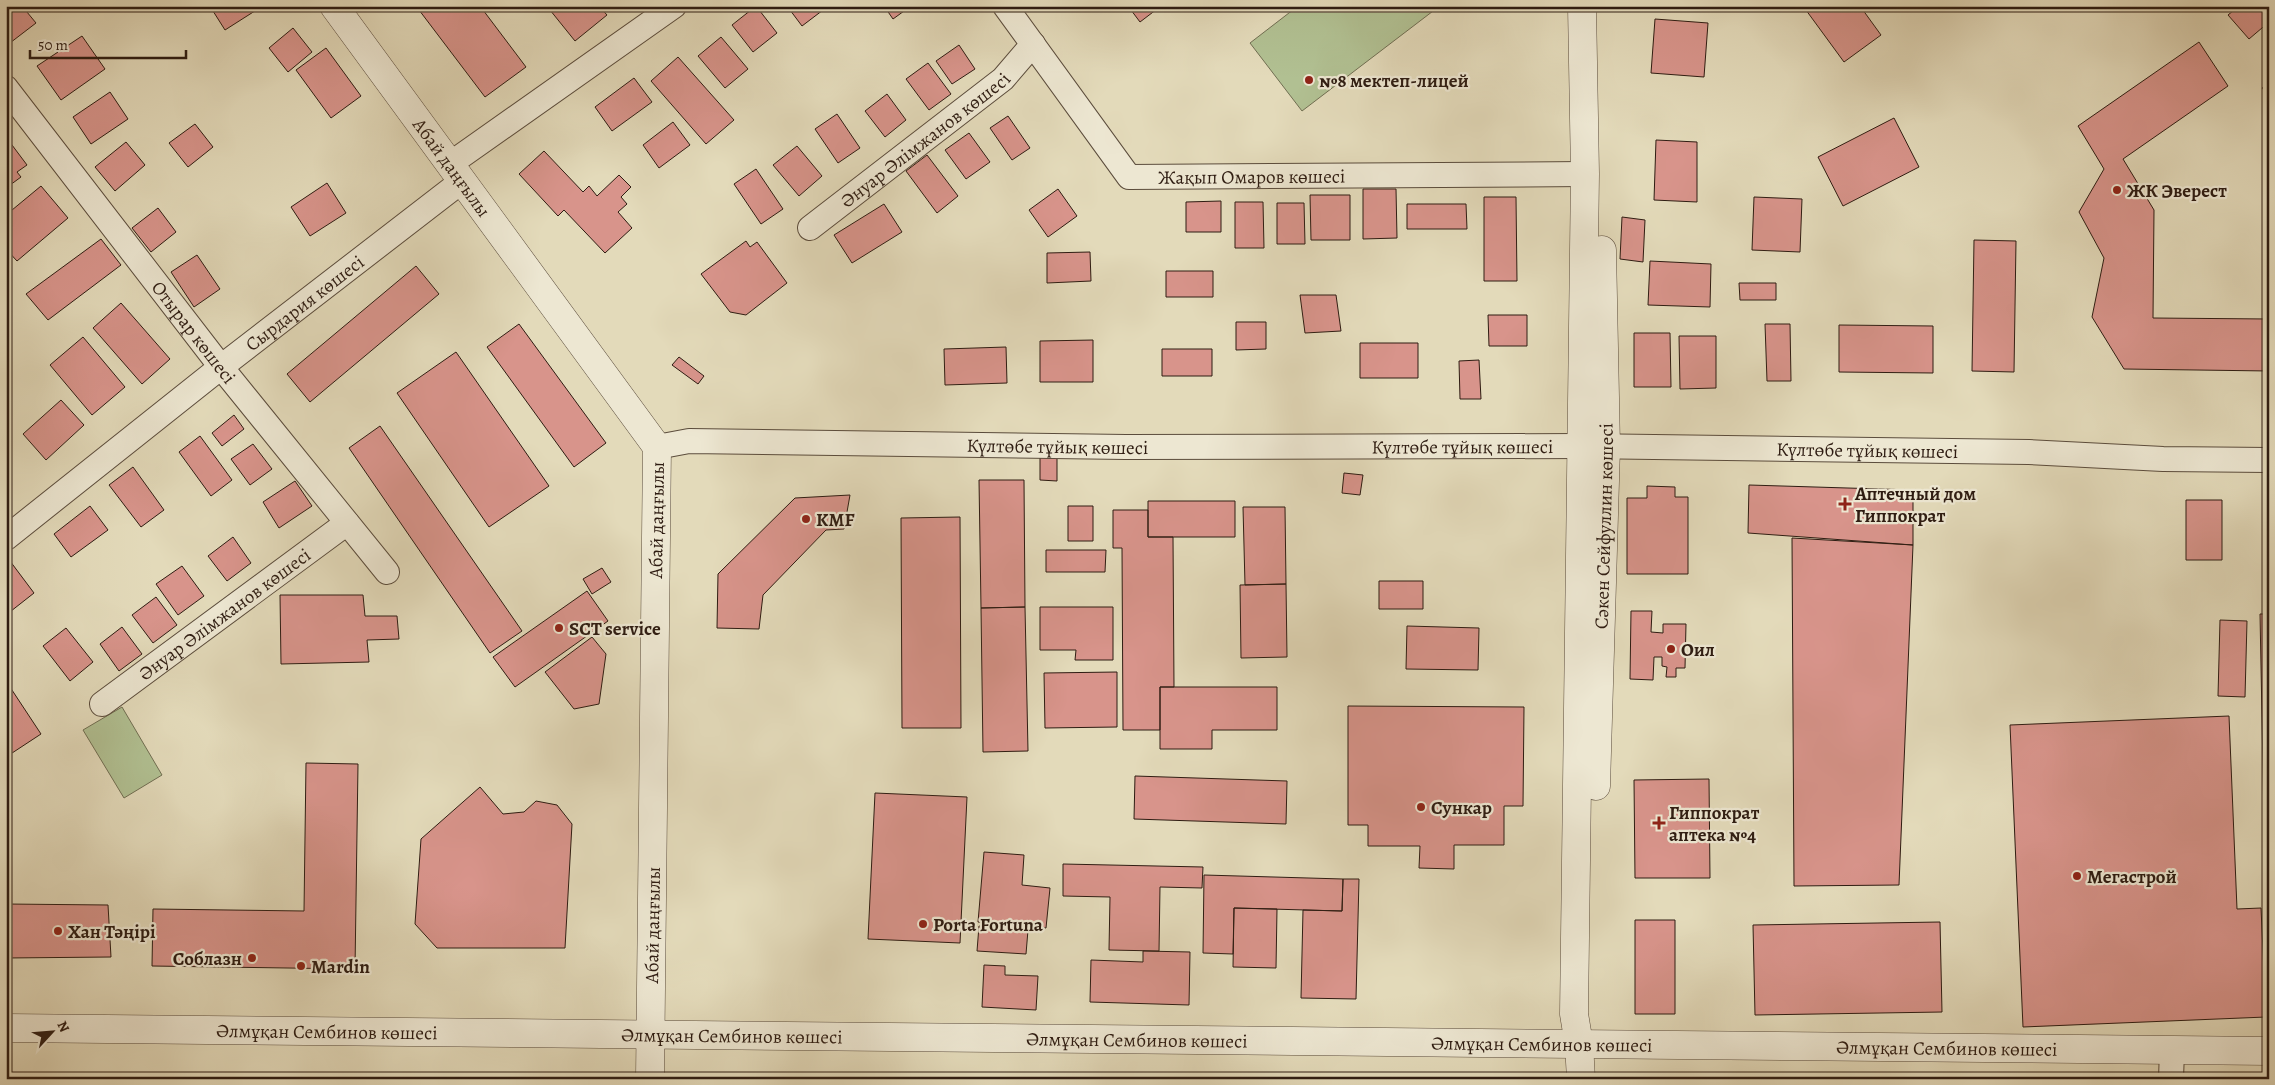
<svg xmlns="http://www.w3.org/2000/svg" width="2275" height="1085" viewBox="0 0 2275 1085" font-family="Alegreya,serif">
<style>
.green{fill:#b1c092;stroke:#706e52}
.building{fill:#d8948b;stroke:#2e1c12}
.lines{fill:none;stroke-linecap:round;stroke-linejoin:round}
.minor-casing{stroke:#5b4c3c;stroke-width:26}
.tertiary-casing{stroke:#5b4c3c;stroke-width:29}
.minor{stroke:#ede7d2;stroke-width:24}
.tertiary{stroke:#ede7d2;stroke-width:28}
.poi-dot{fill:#8f2418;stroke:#ede7d2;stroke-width:2}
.labels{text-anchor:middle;stroke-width:4.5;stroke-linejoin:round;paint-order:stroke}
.poi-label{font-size:19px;font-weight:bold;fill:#2e1c12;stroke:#ede7d2;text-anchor:start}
.street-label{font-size:19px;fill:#2e1c12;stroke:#ede7d2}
</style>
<rect width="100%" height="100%" fill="#e3daba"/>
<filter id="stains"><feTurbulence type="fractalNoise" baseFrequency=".004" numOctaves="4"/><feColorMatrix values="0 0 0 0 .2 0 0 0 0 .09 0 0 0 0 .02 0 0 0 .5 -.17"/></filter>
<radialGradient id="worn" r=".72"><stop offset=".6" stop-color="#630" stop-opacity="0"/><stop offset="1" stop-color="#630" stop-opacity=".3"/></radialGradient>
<path class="green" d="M 1298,6 L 1436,6 L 1437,8 L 1302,111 L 1250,43 Z
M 122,707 L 162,775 L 124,798 L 83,730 Z"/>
<path class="building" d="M 6,6 L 22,6 L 36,23 L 6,46 Z
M 221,6 L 256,6 L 258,9 L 225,30 L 213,11 Z
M 416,6 L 480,6 L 526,67 L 485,97 Z
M 555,6 L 599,6 L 607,15 L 575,41 L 550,10 Z
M 756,6 L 777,33 L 753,52 L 732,25 Z
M 787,6 L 826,6 L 827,7 L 802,26 Z
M 884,6 L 911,6 L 893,19 Z
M 1128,6 L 1161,6 L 1140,22 Z
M 1803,6 L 1860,6 L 1881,35 L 1844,62 Z
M 2239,6 L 2269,6 L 2269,22 L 2249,39 L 2228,15 Z
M 1655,19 L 1708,23 L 1704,77 L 1651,73 Z
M 293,28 L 312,52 L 288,72 L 269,48 Z
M 82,36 L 105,69 L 61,100 L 37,66 Z
M 721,37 L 748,69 L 725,88 L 698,56 Z
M 2199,42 L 2228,86 L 2123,159 L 2154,210 L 2153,318 L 2269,319 L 2269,371 L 2124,369 L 2092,317 L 2104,258 L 2079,212 L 2104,169 L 2078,126 Z
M 959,45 L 975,69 L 952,84 L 936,61 Z
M 326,48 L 361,96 L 331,118 L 296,70 Z
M 678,57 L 734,120 L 706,144 L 651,81 Z
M 928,63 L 951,94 L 929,110 L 906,79 Z
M 634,78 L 652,102 L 612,131 L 595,107 Z
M 2269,82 L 2269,96 L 2262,88 Z
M 110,92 L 128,119 L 91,144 L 73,117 Z
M 887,94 L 906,120 L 885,137 L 865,111 Z
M 837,114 L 860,148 L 838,163 L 815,129 Z
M 1008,116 L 1030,148 L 1012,160 L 990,128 Z
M 1894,118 L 1919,167 L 1843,206 L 1818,157 Z
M 673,122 L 690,145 L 659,168 L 643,145 Z
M 195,124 L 213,147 L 188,167 L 169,143 Z
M 969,133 L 990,162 L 966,179 L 945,150 Z
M 6,137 L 27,165 L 17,172 L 21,177 L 6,188 Z
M 1656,140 L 1697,142 L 1697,202 L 1654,200 Z
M 126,142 L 145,165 L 115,191 L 95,167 Z
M 797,146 L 822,176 L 799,196 L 773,165 Z
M 544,151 L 583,192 L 589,186 L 597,196 L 619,175 L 631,187 L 621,197 L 627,204 L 618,212 L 632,228 L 605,253 L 564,210 L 558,216 L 519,174 Z
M 927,155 L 958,196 L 937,213 L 906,171 Z
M 756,169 L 783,209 L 761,224 L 734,184 Z
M 327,183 L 346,213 L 310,236 L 291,207 Z
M 41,186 L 68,218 L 17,261 L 6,249 L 6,215 Z
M 1058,189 L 1077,216 L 1048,237 L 1029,210 Z
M 1363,189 L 1396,189 L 1397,238 L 1363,239 Z
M 1310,195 L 1350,195 L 1350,240 L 1311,240 Z
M 1484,197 L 1516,197 L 1517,281 L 1484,281 Z
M 1754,197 L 1802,199 L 1800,252 L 1752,250 Z
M 1221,201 L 1221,232 L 1186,232 L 1186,202 Z
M 1235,202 L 1263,202 L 1264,248 L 1235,248 Z
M 1277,203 L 1304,203 L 1305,244 L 1277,244 Z
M 884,204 L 902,232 L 852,263 L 834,235 Z
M 1407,204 L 1466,204 L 1467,229 L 1407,229 Z
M 158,208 L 176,232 L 151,252 L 132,228 Z
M 1622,217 L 1645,220 L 1643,262 L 1620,259 Z
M 101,239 L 121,265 L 48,320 L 26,294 Z
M 1974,240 L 2016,241 L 2014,372 L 1972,371 Z
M 746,241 L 750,247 L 757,242 L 787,283 L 746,315 L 730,312 L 701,274 Z
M 1090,252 L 1091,281 L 1047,283 L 1047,253 Z
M 197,255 L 220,289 L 194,307 L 171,272 Z
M 1650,261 L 1711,264 L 1710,307 L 1648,305 Z
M 416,266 L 439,294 L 310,402 L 287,374 Z
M 1166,271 L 1213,271 L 1213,297 L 1166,297 Z
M 1739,283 L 1776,283 L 1776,300 L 1740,300 Z
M 1300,295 L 1336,295 L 1341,331 L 1305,333 Z
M 121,303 L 170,359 L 142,384 L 93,328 Z
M 1488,315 L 1527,315 L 1527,346 L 1489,346 Z
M 1236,322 L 1266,322 L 1266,349 L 1236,350 Z
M 519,324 L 606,443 L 574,467 L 487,347 Z
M 1765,324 L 1790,324 L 1791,381 L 1767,381 Z
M 1839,325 L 1933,326 L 1933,373 L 1839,372 Z
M 1634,333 L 1670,333 L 1671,387 L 1634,387 Z
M 1679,336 L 1716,336 L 1716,388 L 1680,389 Z
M 83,337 L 125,387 L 92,415 L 50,365 Z
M 1093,340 L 1093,382 L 1040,382 L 1040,341 Z
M 1360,343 L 1418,343 L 1418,378 L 1360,378 Z
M 1006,347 L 1007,383 L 945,385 L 944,349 Z
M 1162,349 L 1212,349 L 1212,376 L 1162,376 Z
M 456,352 L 549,486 L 489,527 L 397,393 Z
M 679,357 L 704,376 L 698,384 L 672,365 Z
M 1479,360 L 1481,399 L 1460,399 L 1459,361 Z
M 61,400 L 84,425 L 46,460 L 23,434 Z
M 234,415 L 244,429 L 222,446 L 212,433 Z
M 380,426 L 522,631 L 490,653 L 349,448 Z
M 200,436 L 232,480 L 211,496 L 179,452 Z
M 253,444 L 272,469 L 250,485 L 231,459 Z
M 1040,457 L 1057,458 L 1057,481 L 1040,480 Z
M 133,467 L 164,510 L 141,527 L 109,485 Z
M 1344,473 L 1363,475 L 1360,495 L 1342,493 Z
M 979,480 L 1024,480 L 1025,607 L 981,608 Z
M 295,481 L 312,506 L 279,528 L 263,502 Z
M 1749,485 L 1913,490 L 1913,545 L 1748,533 Z
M 1647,486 L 1675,487 L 1675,497 L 1688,497 L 1688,574 L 1627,574 L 1627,498 L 1647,498 Z
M 850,495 L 844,529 L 826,530 L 763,595 L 759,629 L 717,628 L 718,574 L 795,498 Z
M 2186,500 L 2222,500 L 2222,560 L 2186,560 Z
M 1148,501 L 1235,501 L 1235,537 L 1148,537 Z
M 90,506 L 108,530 L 71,557 L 54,534 Z
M 1068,506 L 1093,506 L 1093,541 L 1068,541 Z
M 1243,507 L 1285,507 L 1286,584 L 1245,585 Z
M 1113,510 L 1148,510 L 1148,537 L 1173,537 L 1174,687 L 1160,687 L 1160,730 L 1123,730 L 1122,548 L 1113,548 Z
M 960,517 L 961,728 L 902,728 L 901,518 Z
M 233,537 L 251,563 L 227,581 L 208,556 Z
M 1792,538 L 1913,545 L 1899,885 L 1794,886 Z
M 1046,550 L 1106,550 L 1105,572 L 1046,572 Z
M 7,557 L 34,593 L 6,615 L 6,558 Z
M 182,566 L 204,596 L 178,615 L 156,584 Z
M 602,568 L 611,582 L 592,594 L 583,579 Z
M 1379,581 L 1423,581 L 1423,609 L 1379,609 Z
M 1286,584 L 1287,657 L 1241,658 L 1240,585 Z
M 587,591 L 608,621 L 515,687 L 493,657 Z
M 280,595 L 363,595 L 365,616 L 397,616 L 399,639 L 367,640 L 369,662 L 281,664 Z
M 156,597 L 177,625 L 153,643 L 132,615 Z
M 1025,607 L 1028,751 L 983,752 L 981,608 Z
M 1040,607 L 1113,607 L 1113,660 L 1075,660 L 1076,650 L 1040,650 Z
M 1631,611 L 1652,611 L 1651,632 L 1663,633 L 1663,624 L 1686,624 L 1685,668 L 1676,668 L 1676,677 L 1666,677 L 1667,667 L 1662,666 L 1662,657 L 1654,657 L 1653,680 L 1630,679 Z
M 2260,614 L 2269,614 L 2269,821 L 2264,821 Z
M 2220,620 L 2247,621 L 2245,697 L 2218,696 Z
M 1407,626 L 1479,628 L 1478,670 L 1406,669 Z
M 122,627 L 142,654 L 119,671 L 100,644 Z
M 66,628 L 93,662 L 70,681 L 43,646 Z
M 592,637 L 606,654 L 599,704 L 574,709 L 545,672 Z
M 1117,672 L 1117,727 L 1045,728 L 1044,673 Z
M 6,681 L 41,734 L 6,757 Z
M 1160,687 L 1277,687 L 1277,730 L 1212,730 L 1212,749 L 1160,749 Z
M 1348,706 L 1524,707 L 1523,806 L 1504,806 L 1504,845 L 1454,845 L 1454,869 L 1419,868 L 1420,846 L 1368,846 L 1368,825 L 1348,825 Z
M 2229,716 L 2237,909 L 2261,908 L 2266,1017 L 2023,1027 L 2010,725 Z
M 306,763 L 358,764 L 355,969 L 152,966 L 153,909 L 304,911 Z
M 1135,776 L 1287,781 L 1286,824 L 1134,819 Z
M 1709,779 L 1710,878 L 1635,878 L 1634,780 Z
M 480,787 L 503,814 L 524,812 L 536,801 L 557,805 L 572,824 L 565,948 L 437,948 L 415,924 L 421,839 Z
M 875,793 L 967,797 L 960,943 L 868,939 Z
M 984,852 L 1024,855 L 1022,885 L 1050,888 L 1046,928 L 978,922 Z
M 1063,864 L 1203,867 L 1202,888 L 1160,887 L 1159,951 L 1109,950 L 1110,897 L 1063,896 Z
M 1204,875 L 1343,879 L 1342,911 L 1234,908 L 1233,954 L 1203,953 Z
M 1343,879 L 1359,879 L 1356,999 L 1301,998 L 1303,910 L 1342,911 Z
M 2266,889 L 2269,889 L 2269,945 Z
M 6,904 L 108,905 L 111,957 L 6,958 Z
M 1234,908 L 1277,909 L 1276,968 L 1233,967 Z
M 1635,920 L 1675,920 L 1675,1014 L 1635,1014 Z
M 1940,922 L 1942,1012 L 1755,1015 L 1753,925 Z
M 979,926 L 1028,930 L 1026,954 L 977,951 Z
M 1143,951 L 1190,952 L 1189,1005 L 1090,1002 L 1091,960 L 1143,962 Z
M 984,965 L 1005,966 L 1005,975 L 1038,976 L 1036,1010 L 982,1007 Z"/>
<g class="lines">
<g class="minor-casing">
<g id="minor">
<path id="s1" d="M 1005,6 L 1129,177 L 1585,174"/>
<path id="s2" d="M 6,88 L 221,367 L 387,572"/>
<path d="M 450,164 L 674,6"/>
<path id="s3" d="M 810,228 L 1003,79 L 1033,44"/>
<path id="s4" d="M 657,447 L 689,441 L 1126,447 L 1582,446 L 2029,452 L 2163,459 L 2269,460"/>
<path id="s5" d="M 6,538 L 221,367 L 462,181"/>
<path id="s6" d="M 102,704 L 347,523"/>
<path d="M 2171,1079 L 2172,1050"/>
</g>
</g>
<g class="tertiary-casing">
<g id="tertiary">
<path id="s7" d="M 334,6 L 657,447 L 650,1079"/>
<path id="s8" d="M 1596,786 L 1606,447 L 1602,250"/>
<path id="s9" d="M 6,1028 L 2269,1051"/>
<path d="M 1581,1079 L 1579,1044 L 1574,1014 L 1585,174 L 1582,6"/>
</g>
</g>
<use href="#minor" class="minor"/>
<use href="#tertiary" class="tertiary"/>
</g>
<g class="poi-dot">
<circle cx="1309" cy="80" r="5"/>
<circle cx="2117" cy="190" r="5"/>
<path d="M1842.5 496.5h5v5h5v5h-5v5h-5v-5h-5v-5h5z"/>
<circle cx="806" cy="519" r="5"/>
<circle cx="559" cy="628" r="5"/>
<circle cx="1671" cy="649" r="5"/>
<circle cx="1421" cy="807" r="5"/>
<path d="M1656.5 815.5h5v5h5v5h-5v5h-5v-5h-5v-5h5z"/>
<circle cx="2077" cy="876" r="5"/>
<circle cx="923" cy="924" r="5"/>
<circle cx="58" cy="931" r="5"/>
<circle cx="252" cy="958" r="5"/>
<circle cx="301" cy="966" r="5"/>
</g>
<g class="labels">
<g class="poi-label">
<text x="1319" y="87">№8 мектеп-лицей</text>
<text x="2127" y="197">ЖК Эверест</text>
<text x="1855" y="500">Аптечный дом<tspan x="1855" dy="22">Гиппократ</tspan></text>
<text x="816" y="526">KMF</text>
<text x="569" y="635">SCT service</text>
<text x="1681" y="656">Оил</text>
<text x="1431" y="814">Сункар</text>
<text x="1669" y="819">Гиппократ<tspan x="1669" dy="22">аптека №4</tspan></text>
<text x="2087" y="883">Мегастрой</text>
<text x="933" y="931">Porta Fortuna</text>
<text x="68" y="938">Хан Тәңірі</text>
<text x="242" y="965" text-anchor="end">Соблазн</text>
<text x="311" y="973">Mardin</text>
</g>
<g class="street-label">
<text dy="7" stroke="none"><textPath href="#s3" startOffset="145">Әнуар Әлімжанов көшесі</textPath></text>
<text dy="7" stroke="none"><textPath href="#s7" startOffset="200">Абай даңғылы</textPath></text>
<text dy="7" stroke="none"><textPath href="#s1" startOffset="334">Жақып Омаров көшесі</textPath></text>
<text dy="7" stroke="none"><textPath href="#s5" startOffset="380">Сырдария көшесі</textPath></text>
<text dy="7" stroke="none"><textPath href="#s2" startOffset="308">Отырар көшесі</textPath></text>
<text dy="7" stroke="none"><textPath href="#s4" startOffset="401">Күлтөбе тұйық көшесі</textPath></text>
<text dy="7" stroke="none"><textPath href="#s4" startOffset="806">Күлтөбе тұйық көшесі</textPath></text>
<text dy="7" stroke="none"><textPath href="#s4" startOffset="1211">Күлтөбе тұйық көшесі</textPath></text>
<text transform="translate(656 520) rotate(-89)" y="7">Абай даңғылы</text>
<text dy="7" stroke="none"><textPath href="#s8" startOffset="260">Сәкен Сейфуллин көшесі</textPath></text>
<text dy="7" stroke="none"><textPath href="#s6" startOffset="152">Әнуар Әлімжанов көшесі</textPath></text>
<text transform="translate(652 925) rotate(-89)" y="7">Абай даңғылы</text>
<text dy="7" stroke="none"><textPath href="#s9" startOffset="321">Әлмұқан Сембинов көшесі</textPath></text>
<text dy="7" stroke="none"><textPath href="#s9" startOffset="726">Әлмұқан Сембинов көшесі</textPath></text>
<text dy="7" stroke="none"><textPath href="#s9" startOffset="1131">Әлмұқан Сембинов көшесі</textPath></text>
<text dy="7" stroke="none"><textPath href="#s9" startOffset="1536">Әлмұқан Сембинов көшесі</textPath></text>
<text dy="7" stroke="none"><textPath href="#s9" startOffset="1941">Әлмұқан Сембинов көшесі</textPath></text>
</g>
</g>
<rect width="2275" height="1085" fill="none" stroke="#e3daba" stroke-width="25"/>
<rect x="8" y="8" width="2260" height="1070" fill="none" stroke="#2e1c12" stroke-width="2.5"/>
<rect x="12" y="12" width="2250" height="1060" fill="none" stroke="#2e1c12"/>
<g transform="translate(52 1032) rotate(64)" stroke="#ede7d2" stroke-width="4" paint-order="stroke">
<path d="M0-4L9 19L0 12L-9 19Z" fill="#2e1c12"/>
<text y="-8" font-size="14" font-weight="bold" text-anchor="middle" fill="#2e1c12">N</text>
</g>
<path d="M30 50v8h156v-8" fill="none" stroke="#2e1c12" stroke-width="2.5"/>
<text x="38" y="50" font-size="15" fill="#2e1c12" stroke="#ede7d2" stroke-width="4" paint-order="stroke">50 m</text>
<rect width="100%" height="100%" filter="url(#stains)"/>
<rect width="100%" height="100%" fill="url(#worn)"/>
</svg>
